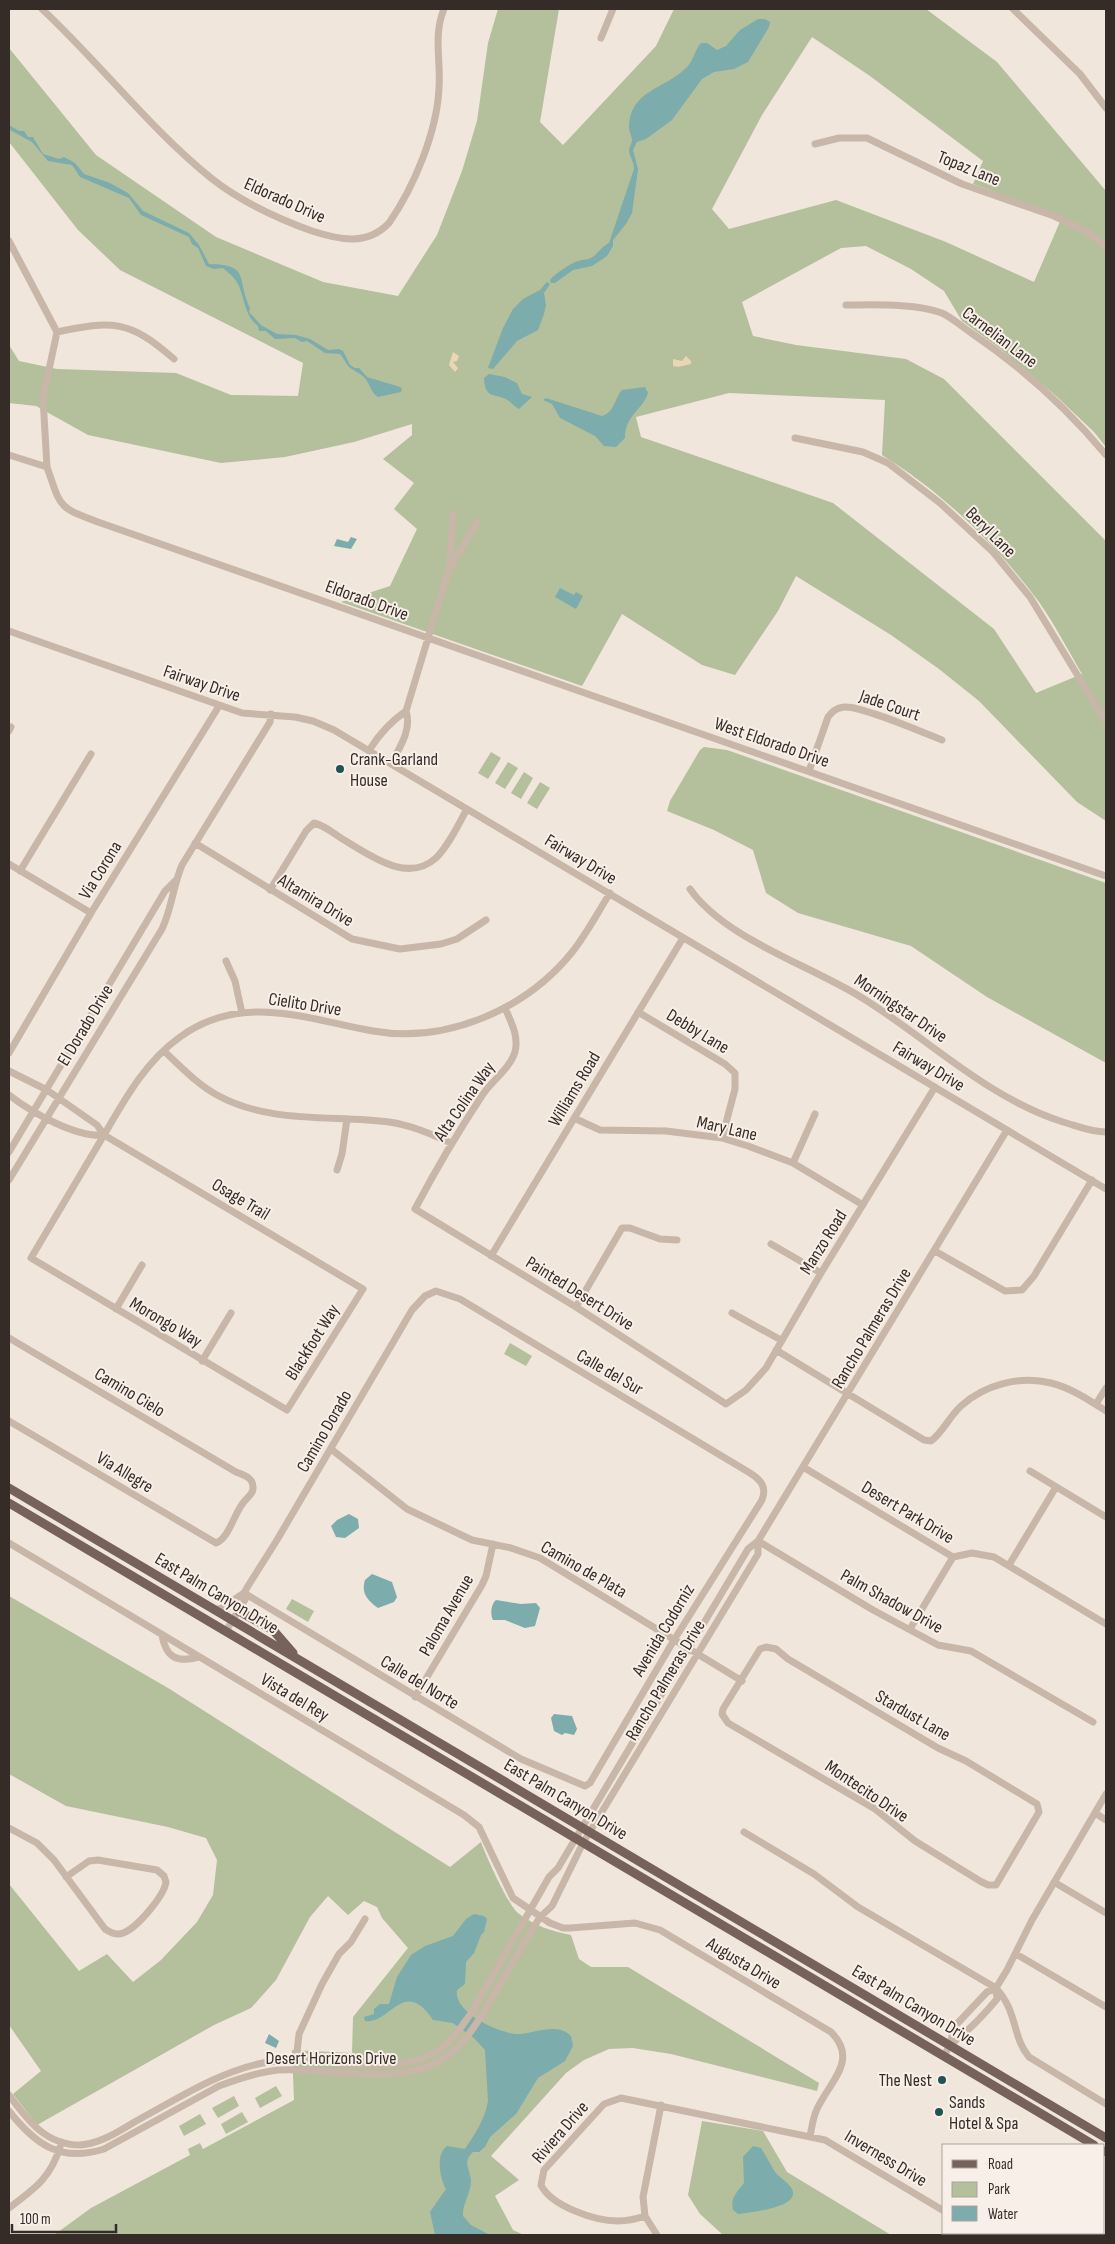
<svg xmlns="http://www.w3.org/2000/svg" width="1115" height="2244" viewBox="0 0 1115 2244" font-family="'Sofia Sans Condensed',sans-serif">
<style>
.green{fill:#b4bf9c;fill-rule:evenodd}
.sand{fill:#ead6b4}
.water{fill:#7cacac}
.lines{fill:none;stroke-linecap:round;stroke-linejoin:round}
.minor{stroke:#c8b6a8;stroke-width:7}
.major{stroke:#76625a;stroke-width:9}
.poi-dot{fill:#205354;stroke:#f8f0e8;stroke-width:2}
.labels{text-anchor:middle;stroke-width:4;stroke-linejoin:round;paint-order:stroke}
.street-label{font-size:18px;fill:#352c28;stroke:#f8f0e8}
.poi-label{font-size:18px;fill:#352c28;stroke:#f8f0e8;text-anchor:start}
</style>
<rect width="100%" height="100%" fill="#f0e6dc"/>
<path class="green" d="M 498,9 L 559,9 L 540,122 L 563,145 L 656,46 L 674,9 L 926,9 L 997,62 L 1106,191 L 1106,447 L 1094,432 L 1056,396 L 999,348 L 962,321 L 944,291 L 911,269 L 866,246 L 841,248 L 742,302 L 753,336 L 796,345 L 906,359 L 944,379 L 1106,541 L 1106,821 L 1077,802 L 979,701 L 939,669 L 891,635 L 796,576 L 778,611 L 735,675 L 702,665 L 622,614 L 582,686 L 341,602 L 390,586 L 417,529 L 394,509 L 414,483 L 383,459 L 412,435 L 412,424 L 354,442 L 285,457 L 221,463 L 88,435 L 36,406 L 9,403 L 9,345 L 19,361 L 57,369 L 176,373 L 231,395 L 298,396 L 303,363 L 120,270 L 78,230 L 9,142 L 9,48 L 96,155 L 216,237 L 323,282 L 398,296 L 437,235 L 462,171 L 477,121 L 488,43 ZM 812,37 L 870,76 L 983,161 L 973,184 L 1062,217 L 1034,282 L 946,242 L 836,200 L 729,229 L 712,209 L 762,115 ZM 729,393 L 885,400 L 882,455 C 943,493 997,545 1039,602 C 1055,625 1068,650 1082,674 L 1036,693 L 994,629 L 833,503 L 641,437 L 636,417 Z
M 704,747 L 727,750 L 1106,883 L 1106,1063 L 987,997 L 911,946 L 798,913 L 766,893 L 753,850 L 714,830 L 667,811 L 670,801 L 700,750 Z
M 491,752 L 501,758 L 488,779 L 478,773 Z
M 508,762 L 518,768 L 505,789 L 495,783 Z
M 524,772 L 533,778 L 521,799 L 511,793 Z
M 540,782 L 550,788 L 537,809 L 527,803 Z
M 510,1343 L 532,1356 L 526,1366 L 504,1354 Z
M 9,1596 L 168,1688 L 450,1867 L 481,1842 C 486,1856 508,1905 518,1913 C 534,1926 552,1931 571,1935 L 579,1959 L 591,1967 L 628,1967 L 819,2083 L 817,2091 L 671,2054 L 633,2048 L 609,2049 L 584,2060 L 566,2073 L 491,2156 L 519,2180 L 495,2196 L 513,2230 L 524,2235 L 54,2235 L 91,2208 L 190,2155 L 188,2149 L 200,2143 L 203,2149 L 294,2100 L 292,2050 L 352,2053 L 353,2017 L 408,1948 L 382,1918 L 377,1907 L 364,1901 L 348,1915 L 328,1896 L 310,1917 L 276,1980 L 251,2008 L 214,2025 L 37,2125 L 13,2094 L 41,2071 L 9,2025 L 9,1884 L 79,1971 L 107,1954 L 133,1982 L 161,1960 L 197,1922 L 213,1895 L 217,1860 L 206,1838 L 168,1827 L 66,1806 L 9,1774 Z
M 292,1599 L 314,1611 L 308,1622 L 286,1609 Z
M 276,2086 L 282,2096 L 260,2108 L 255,2098 Z
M 234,2096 L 239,2106 L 218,2118 L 212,2108 Z
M 242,2112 L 248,2122 L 226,2134 L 221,2124 Z
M 200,2114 L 206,2124 L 184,2136 L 179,2126 Z
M 702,2121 L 763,2131 L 787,2172 L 891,2235 L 723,2235 L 700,2214 L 688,2195 Z"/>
<path class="sand" d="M 453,352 L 459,356 L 457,361 L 453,362 L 458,368 L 455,372 L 449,365 Z
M 686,356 L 691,361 L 691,364 L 678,367 L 673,366 L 673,359 L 682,361 Z"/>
<path class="water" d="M 758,19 L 765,19 L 770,22 L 769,27 L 748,62 L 734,69 L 714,72 L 702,79 L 672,120 L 646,139 L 637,142 L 633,150 L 638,169 L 632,213 L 626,224 L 613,240 L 613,246 L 607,256 L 592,266 L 573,270 L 555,283 L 551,283 L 550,280 C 553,275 569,265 575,262 C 580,260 586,260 591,258 C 597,255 601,247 609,243 L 634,169 C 634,162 630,157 629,151 C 629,147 632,143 632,140 C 632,136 629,132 629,128 C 629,91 664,89 685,69 C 694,61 694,51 701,43 L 707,43 L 717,50 L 726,46 L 740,30 Z
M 9,125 L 19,131 L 24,131 L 28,137 L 33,137 L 43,154 L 59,159 L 64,157 L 75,163 L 84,174 L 110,183 L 128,193 L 143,211 L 189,233 L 199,245 L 209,264 C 251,265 236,278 250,308 L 249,312 L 261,325 L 277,334 L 296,335 L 310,339 L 328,350 L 339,349 L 343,351 L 350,365 L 355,368 L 359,368 L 367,377 L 400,387 L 402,389 L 401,392 L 378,397 C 371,392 372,389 367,381 C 363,374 355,372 349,367 C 345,363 344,358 340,354 L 325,353 L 307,341 L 302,342 L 295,338 L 275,339 L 266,331 L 259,331 L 258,326 C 245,316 245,301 239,286 C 236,279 229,273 223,268 L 214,269 L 206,266 L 198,248 L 192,244 L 189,237 L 141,215 L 129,198 L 80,177 L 72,165 L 48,161 L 32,142 L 10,130 Z
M 547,282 L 550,284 L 544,293 L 546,305 L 544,314 L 538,330 L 517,341 L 493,369 L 488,368 L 503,328 L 513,309 L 523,299 L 540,290 Z
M 489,374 L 505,377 L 517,383 L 522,394 L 532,397 L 519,409 C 515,407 513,404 509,401 C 496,392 485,401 484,378 Z
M 645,387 L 648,393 C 642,411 625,415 625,438 L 616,447 L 604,446 L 595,436 L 560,418 L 552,404 L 543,400 L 546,398 L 602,416 C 615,412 614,399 622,390 Z
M 351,537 L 357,539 L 351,549 L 334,546 L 337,539 L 348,542 Z
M 560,588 L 574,595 L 576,592 L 583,596 L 576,609 L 555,597 Z
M 349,1514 L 358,1519 L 359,1528 L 345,1538 L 336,1537 L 331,1526 L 337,1520 Z
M 372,1574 L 392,1582 L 397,1597 L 394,1602 L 378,1608 C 367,1600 361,1593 365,1580 Z
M 496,1600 L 521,1604 L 536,1603 L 540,1608 L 535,1626 L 525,1628 L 505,1620 L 493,1620 C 490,1615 491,1604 496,1600 Z
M 554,1714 L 572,1716 L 577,1729 L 574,1735 L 565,1733 L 562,1735 L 554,1731 L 551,1718 Z
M 474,1914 L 484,1916 L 487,1919 L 484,1932 L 481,1935 L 474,1953 L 466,1962 L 465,1984 L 457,1990 C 453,2012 497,2032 515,2034 C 532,2035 557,2021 571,2036 L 573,2046 L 565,2061 L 538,2078 L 516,2114 L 490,2137 L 485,2147 L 479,2152 L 473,2152 C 462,2162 470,2169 471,2181 C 471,2193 462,2204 463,2216 L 471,2225 L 490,2235 L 435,2235 L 430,2212 L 446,2189 C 440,2178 435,2155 447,2146 L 465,2149 C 475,2134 485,2119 488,2101 L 485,2050 L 474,2038 L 453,2023 L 433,2020 C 404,1976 390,2025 365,2021 L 364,2017 L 374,2014 L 374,2009 L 380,2004 L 389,2004 L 397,1977 L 411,1955 L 425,1946 L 453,1936 L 466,1919 Z
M 269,2034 L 279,2041 L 276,2048 L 265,2043 Z
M 753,2146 L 761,2148 C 766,2156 770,2164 775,2172 C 780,2178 788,2182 792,2189 C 801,2208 750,2212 738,2214 L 733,2210 C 730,2198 737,2192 744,2183 L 743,2157 Z"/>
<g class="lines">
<path class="minor" d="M 42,9 C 100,63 150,129 211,178 C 241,202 276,218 312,231 C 340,240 367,246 389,223 C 414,187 437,132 439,88 C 441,60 433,35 444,9
M 1013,9 L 1080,74 L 1106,108
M 601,38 L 613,9
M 815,144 L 839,138 L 867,138 L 962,184 L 1054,216 L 1089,233 L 1106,247
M 9,241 L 57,332 L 43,398 L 47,467
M 846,305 C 875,305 915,303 942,313 C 951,317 961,326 970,332 C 1020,366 1068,409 1106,455
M 57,332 C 112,320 130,320 174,359
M 795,438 L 863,452 L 888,463 L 940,503 L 993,552 L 1030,597 L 1106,722
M 9,455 L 47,467 C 61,507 57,507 98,522 L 1106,876
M 449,570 L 453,514
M 9,631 L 242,713 L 295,717 L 313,721 L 334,730 L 1106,1189
M 9,731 L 11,727
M 370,749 C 380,733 390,722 406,711
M 392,762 C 400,747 412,729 406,711 L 448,572 L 477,522
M 809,771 L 828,717 C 833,711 836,708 844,707 C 860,705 924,733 942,740
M 195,843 L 352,939 L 400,949 L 441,944 L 457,939 L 486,920
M 9,864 L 91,913
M 20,871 L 91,754
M 690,889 C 726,940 811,965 864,999 C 931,1041 986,1097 1063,1122 C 1077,1126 1091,1132 1106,1132
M 270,890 L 306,831 L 314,823 C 326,826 334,834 344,840 C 370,855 407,884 436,858 C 449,845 458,825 467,809
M 226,961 L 235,981 L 242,1013
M 505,1008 C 511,1022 519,1036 515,1052 C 510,1068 493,1080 483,1094 C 458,1132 436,1169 415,1209 L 576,1307 L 726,1404 L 746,1390 L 766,1368 L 821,1273 L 935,1087
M 638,1012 L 725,1064 L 735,1073 L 735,1089 L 722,1138
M 164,1051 C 181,1067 197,1084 217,1095 C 269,1124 332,1115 389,1122 C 411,1125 431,1134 451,1143
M 9,1053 L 91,913 L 219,706
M 9,1071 L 47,1090 L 97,1125 L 104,1135 L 363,1289 L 287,1410 L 31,1258 L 104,1135 C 125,1099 145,1062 180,1037 C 242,992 306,1019 373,1031 C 447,1044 527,1009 573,951 C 587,933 598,912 610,893
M 9,1095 C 31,1112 76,1138 104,1135
M 574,1118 L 600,1130 L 666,1131 L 722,1138 L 748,1146 L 793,1163 L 863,1205
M 9,1152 L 165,891 L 175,881
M 793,1163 L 815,1114
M 337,1170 L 342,1154 L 347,1119
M 9,1180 L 162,929 C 172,908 173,886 182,865 L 270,722 L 271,714
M 771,1244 L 821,1273
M 935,1251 L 1005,1291 L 1022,1290 L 1034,1276 L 1092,1180
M 491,1256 L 683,938
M 576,1307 L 622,1228 L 630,1228 L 660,1239 L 677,1240
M 116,1309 L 142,1265
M 732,1313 L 781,1340
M 9,1338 L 236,1472 C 243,1475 253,1477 253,1487 C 254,1494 246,1498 243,1503 C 234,1514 229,1538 216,1543 L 9,1421
M 776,1350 L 924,1440 L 931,1441 C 943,1432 949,1417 961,1406 C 984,1385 1020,1375 1051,1383 C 1071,1388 1089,1400 1106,1411
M 202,1361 L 231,1313
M 1096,1404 L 1106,1388
M 331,1449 L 407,1509 L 472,1540 L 511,1548 L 540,1558 L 742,1681
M 803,1467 L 953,1557 L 972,1553 L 994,1557 L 1106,1624
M 1030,1471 L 1106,1517
M 758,1541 L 873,1610 L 938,1645 L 971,1651 L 1093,1722
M 9,1543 L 464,1815 L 479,1827 L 513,1898 L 550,1923 L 563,1928 L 570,1928 L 635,1923 L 660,1930 L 831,2032 C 859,2060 830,2081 817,2109 C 813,2117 812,2127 810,2136
M 1009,1565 L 1056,1487
M 214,1610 L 222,1608 L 244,1593
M 910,1629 L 953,1557
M 226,1631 L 246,1598 L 244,1593 L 248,1586 L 277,1540 L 412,1310 L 425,1296 L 436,1291 L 460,1299 L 750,1473 C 761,1480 767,1487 762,1500 L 674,1640 L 590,1783 L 585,1786 L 521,1759 L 244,1593
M 162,1635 C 166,1658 177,1663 199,1657
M 766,1647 L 776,1649 L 788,1659 L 938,1748 L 966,1761 L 1037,1804 L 1039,1812 L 996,1885 L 988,1885 L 980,1881 L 915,1841 L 875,1809 L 728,1723 L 722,1714 L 723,1709 L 760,1649 Z
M 415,1697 L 482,1585 L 486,1576 L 493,1544
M 1095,1813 L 1106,1820
M 9,1828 L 37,1843 L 54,1860 L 105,1929 C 111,1933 117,1936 123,1933 C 137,1928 164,1896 166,1882 L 164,1876 L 157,1870 L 98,1860 L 89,1861 L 66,1877
M 744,1832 L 814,1874 L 858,1907 L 996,1988 C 1018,2012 1012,2037 1029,2057 L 1106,2104
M 1054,1882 L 1106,1913
M 1016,1954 L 1106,2007
M 950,2045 C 967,2032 983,2016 997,1999 L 996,1989
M 944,2056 L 950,2045 L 954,2027 L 987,1992 L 996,1988 L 1007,1970 L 1032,1920 L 1106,1794
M 296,2061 L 299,2034 L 322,1984 L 339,1954 L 351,1942 L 365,1919
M 9,2095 C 27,2119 45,2145 80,2145 C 101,2144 120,2130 138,2120 C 177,2099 215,2074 258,2064 C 315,2051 394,2084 443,2047 C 455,2038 463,2024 472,2012 L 549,1877 L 558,1868 L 748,1549 L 758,1541 L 1007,1130
M 9,2111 C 35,2144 60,2163 104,2149 L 219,2086 C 238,2079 258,2072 278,2070 C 337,2066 409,2093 457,2048 C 473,2032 484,2011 496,1992 C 510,1967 525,1942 540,1917 L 552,1906 L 583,1843 L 758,1554 L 758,1541
M 9,2208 C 34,2189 50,2179 60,2147
M 645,2216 C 636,2219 627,2221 618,2221 C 595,2221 551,2206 541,2185 L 544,2170 L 604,2104 L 621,2098 L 825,2140 L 944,2211
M 981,2233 L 985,2235
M 657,2235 L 645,2216 L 643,2197 L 661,2105
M 1053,2235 L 1053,2233"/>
<path class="major" d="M 9,1488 L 1106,2138
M 9,1503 L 1094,2145
M 239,1611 L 273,1630 L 293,1653
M 1104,2151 L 1106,2152"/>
</g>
<g class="poi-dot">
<circle cx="340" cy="769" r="5"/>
<circle cx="942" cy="2080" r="5"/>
<circle cx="939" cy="2112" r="5"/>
</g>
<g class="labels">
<g class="street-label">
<text transform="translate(969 168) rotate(22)" y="6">Topaz Lane</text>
<text transform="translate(285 200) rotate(24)" y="6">Eldorado Drive</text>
<text transform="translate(1000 337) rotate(37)" y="6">Carnelian Lane</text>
<text transform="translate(991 532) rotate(45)" y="6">Beryl Lane</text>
<text transform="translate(367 600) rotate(20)" y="6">Eldorado Drive</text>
<text transform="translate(202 683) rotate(19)" y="6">Fairway Drive</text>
<text transform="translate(890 705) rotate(19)" y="6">Jade Court</text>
<text transform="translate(772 742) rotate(19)" y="6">West Eldorado Drive</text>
<text transform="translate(581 859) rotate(31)" y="6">Fairway Drive</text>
<text transform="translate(100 870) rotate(-58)" y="6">Via Corona</text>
<text transform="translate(316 900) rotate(31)" y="6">Altamira Drive</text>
<text transform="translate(305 1004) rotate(9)" y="6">Cielito Drive</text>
<text transform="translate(901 1008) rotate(34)" y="6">Morningstar Drive</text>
<text transform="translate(85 1025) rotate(-59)" y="6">El Dorado Drive</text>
<text transform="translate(698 1031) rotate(31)" y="6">Debby Lane</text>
<text transform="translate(929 1066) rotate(31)" y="6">Fairway Drive</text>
<text transform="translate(574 1089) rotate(-59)" y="6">Williams Road</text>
<text transform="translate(464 1101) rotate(-55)" y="6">Alta Colina Way</text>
<text transform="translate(727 1128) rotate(13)" y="6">Mary Lane</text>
<text transform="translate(241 1199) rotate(31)" y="6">Osage Trail</text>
<text transform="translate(823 1242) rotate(-58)" y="6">Manzo Road</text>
<text transform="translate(580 1293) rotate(32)" y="6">Painted Desert Drive</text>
<text transform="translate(166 1322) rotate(31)" y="6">Morongo Way</text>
<text transform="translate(871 1328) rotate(-59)" y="6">Rancho Palmeras Drive</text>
<text transform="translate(312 1342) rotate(-58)" y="6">Blackfoot Way</text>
<text transform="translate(610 1372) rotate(30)" y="6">Calle del Sur</text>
<text transform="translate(130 1392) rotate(31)" y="6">Camino Cielo</text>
<text transform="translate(324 1431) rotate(-60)" y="6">Camino Dorado</text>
<text transform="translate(125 1472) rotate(31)" y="6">Via Allegre</text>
<text transform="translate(908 1512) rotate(31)" y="6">Desert Park Drive</text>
<text transform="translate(584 1569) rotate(30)" y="6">Camino de Plata</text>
<text transform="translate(217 1593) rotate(31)" y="6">East Palm Canyon Drive</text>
<text transform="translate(892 1601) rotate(29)" y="6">Palm Shadow Drive</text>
<text transform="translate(446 1615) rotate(-60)" y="6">Paloma Avenue</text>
<text transform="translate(663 1630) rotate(-59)" y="6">Avenida Codorniz</text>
<text transform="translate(665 1680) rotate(-59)" y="6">Rancho Palmeras Drive</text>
<text transform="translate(420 1682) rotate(31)" y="6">Calle del Norte</text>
<text transform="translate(295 1697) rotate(31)" y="6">Vista del Rey</text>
<text transform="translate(913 1715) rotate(30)" y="6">Stardust Lane</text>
<text transform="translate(867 1791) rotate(34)" y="6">Montecito Drive</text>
<text transform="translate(566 1799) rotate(31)" y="6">East Palm Canyon Drive</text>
<text transform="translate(744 1963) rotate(31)" y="6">Augusta Drive</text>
<text transform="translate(914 2005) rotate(31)" y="6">East Palm Canyon Drive</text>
<text x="331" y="2064">Desert Horizons Drive</text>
<text transform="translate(560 2132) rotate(-49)" y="6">Riviera Drive</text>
<text transform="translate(886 2158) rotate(31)" y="6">Inverness Drive</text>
</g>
<g class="poi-label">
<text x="350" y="765">Crank-Garland<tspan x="350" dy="21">House</tspan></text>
<text x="932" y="2086" text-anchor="end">The Nest</text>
<text x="949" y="2108">Sands<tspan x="949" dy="21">Hotel &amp; Spa</tspan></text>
</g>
</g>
<rect width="1115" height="2244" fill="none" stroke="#352c28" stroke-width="20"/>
<rect x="942" y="2144" width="162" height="90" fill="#f8f0e8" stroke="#aaa29b"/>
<rect x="952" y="2160" width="25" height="8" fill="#76625a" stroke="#aaa29b"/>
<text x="988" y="2169" font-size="15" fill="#352c28">Road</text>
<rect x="952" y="2182" width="25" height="15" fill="#b4bf9c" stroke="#aaa29b"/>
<text x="988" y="2194" font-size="15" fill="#352c28">Park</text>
<rect x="952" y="2206" width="25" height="15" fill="#7cacac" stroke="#aaa29b"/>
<text x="988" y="2219" font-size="15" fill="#352c28">Water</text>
<path d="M12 2224v8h104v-8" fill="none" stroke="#352c28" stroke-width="2.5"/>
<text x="20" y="2224" font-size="15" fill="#352c28" stroke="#f8f0e8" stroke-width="4" paint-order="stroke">100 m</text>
</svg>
